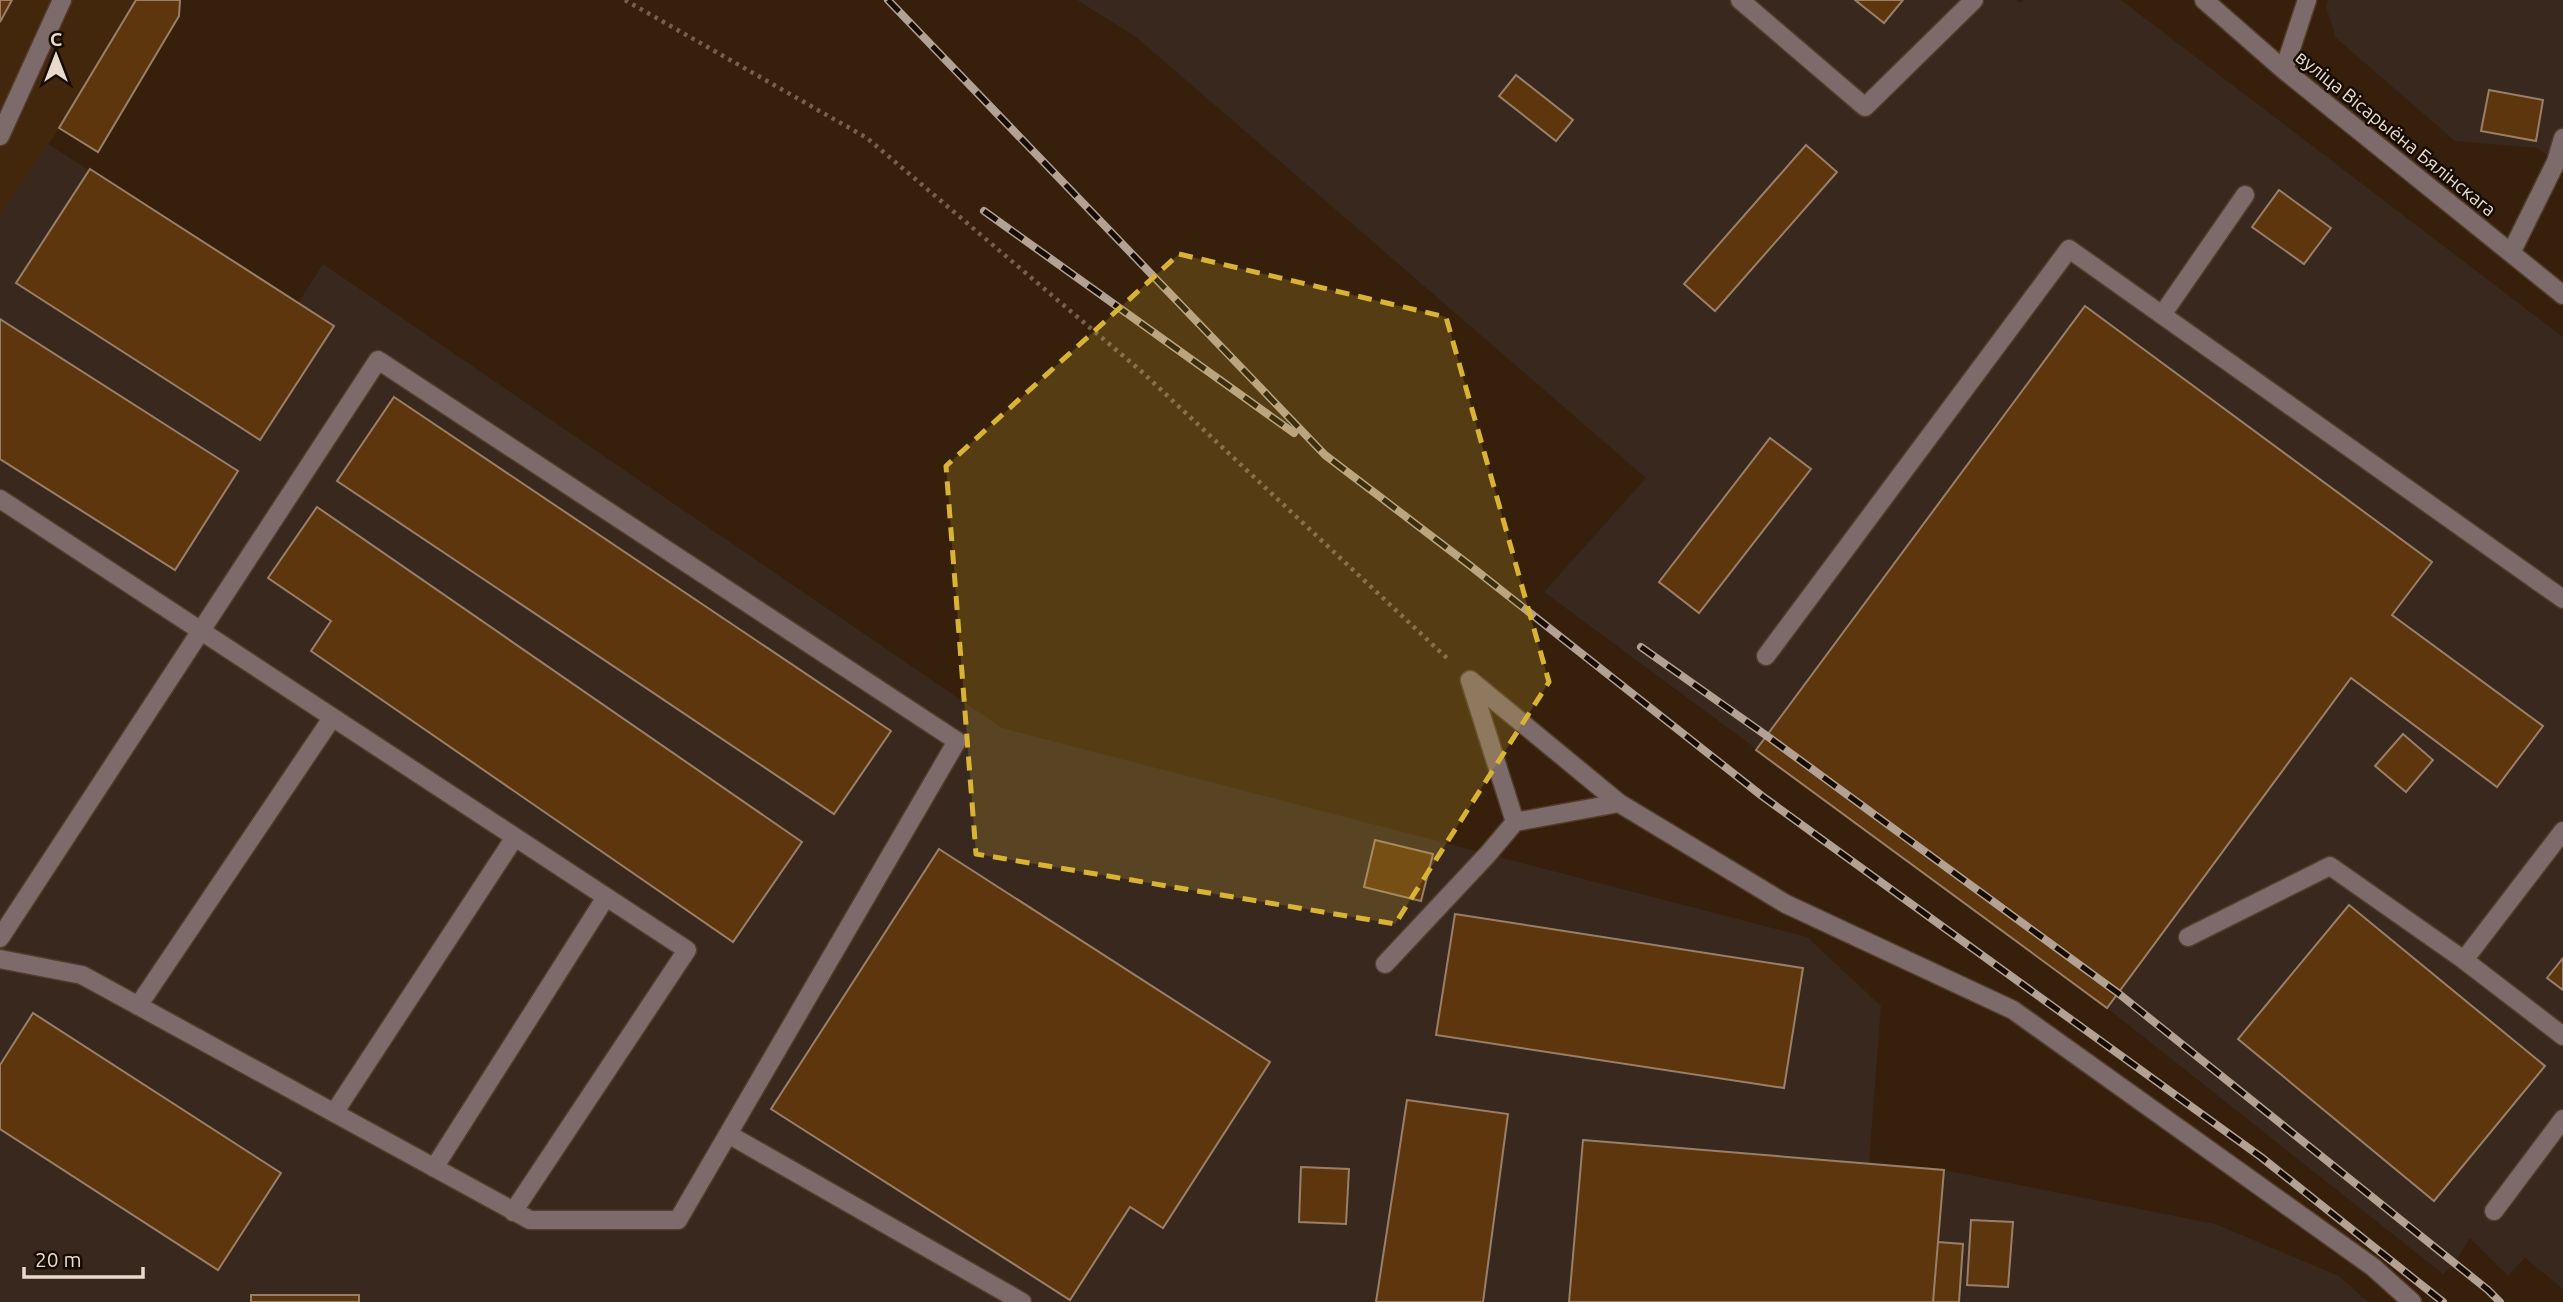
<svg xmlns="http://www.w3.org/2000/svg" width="2563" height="1302" viewBox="0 0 2563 1302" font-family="Ubuntu,sans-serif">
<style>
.built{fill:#43270d}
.industrial{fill:#39281e}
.building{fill:#5e360d;stroke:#9a7f68;stroke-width:2}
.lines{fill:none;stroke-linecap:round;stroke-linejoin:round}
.minor-casing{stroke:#533d2a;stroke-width:21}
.path{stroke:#75604f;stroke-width:4.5;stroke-dasharray:3.5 5;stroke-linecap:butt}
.minor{stroke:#7c6b6a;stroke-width:18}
.rail-casing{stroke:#b3a293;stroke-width:8}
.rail{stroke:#160c04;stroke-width:5;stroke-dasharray:16;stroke-linecap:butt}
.marked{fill:#d9b434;fill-opacity:0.2;stroke:#d9b434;stroke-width:5;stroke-dasharray:14 9;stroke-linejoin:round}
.labels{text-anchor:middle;stroke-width:5;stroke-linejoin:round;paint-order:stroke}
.street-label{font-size:19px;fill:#e9dace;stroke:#160c04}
</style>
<rect width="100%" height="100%" fill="#361f0b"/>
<path class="built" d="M 0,0 L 180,0 L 179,16 L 98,152 L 59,129 L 0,215 Z"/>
<path class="industrial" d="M 1077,0 L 2016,0 L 2021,3 L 2023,0 L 2121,0 L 2563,337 L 2563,1289 L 2525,1258 L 2508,1276 L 2470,1238 L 2454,1264 L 2443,1274 L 2107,1008 L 1544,592 L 1646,478 L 1136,37 Z
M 2328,0 L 2563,0 L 2563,166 L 2537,148 L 2455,141 L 2336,38 L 2326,7 Z
M 48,144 L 298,303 L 323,264 L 1002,728 L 1807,937 L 1881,1006 L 1869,1164 L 1944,1170 L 2215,1224 L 2339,1276 L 2368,1302 L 0,1302 L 0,215 Z"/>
<path class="building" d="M 0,0 L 12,0 L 0,22 Z
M 136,0 L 180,0 L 179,16 L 98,152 L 59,128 Z
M 1855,0 L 1903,0 L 1884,23 Z
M 1516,75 L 1573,120 L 1556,141 L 1499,96 Z
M 2489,90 L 2543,100 L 2536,141 L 2481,131 Z
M 1806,145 L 1837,172 L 1715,311 L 1684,284 Z
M 90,169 L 334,326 L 260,440 L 16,283 Z
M 2279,190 L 2331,228 L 2304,264 L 2252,227 Z
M 2085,306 L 2432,562 L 2392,615 L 2543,726 L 2497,787 L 2351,678 L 2107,1008 L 1756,750 Z
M 0,319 L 238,471 L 175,570 L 0,459 Z
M 394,397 L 891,731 L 834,814 L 337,481 Z
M 1770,438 L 1811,469 L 1699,613 L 1659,582 Z
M 317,507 L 802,842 L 733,942 L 311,651 L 331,621 L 268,578 Z
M 2403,734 L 2433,760 L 2406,792 L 2375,766 Z
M 1375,840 L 1433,854 L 1421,901 L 1364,887 Z
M 939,849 L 1270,1062 L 1163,1228 L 1130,1207 L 1070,1300 L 771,1109 Z
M 2349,905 L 2545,1066 L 2434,1201 L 2238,1039 Z
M 1455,914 L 1803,968 L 1784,1088 L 1436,1035 Z
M 2563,958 L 2563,990 L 2547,978 Z
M 33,1013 L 281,1173 L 218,1270 L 0,1129 L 0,1065 Z
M 1407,1100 L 1508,1114 L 1483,1302 L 1376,1302 Z
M 1583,1140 L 1944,1170 L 1933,1302 L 1569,1302 Z
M 1301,1167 L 1349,1169 L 1346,1224 L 1299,1222 Z
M 1971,1220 L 2013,1222 L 2008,1287 L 1967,1285 Z
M 1938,1242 L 1963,1244 L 1959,1302 L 1933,1302 Z
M 251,1295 L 359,1295 L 359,1302 L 251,1302 Z"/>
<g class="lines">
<g class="minor-casing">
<path id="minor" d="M 1740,0 L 1865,107 L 1974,0
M 2204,0 L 2284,70 L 2563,295
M 2284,70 L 2307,0
M 0,136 L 62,0
M 2511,253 L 2556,162 L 2563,138
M 2162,315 L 2245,195
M 0,499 L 687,950 L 513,1212
M 1766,656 L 2069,249 L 2563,599
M 1515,822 L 1470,680 L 1619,803
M 2563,831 L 2464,960 L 2563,1036
M 2188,937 L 2330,866 L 2464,960
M 0,938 L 378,360 L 957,741 L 678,1220 L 530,1220 L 82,975 L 0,959
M 1385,964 L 1488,854 L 1515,822 L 1619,803 L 1786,904 L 2013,1010 L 2373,1267 L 2412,1302
M 138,1006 L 332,718
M 334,1113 L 515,837
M 728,1134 L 1022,1302
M 434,1168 L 606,897
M 2494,1211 L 2563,1119"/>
</g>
<path class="path" d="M 625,0 L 867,138 L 1141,371 L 1449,660"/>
<use href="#minor" class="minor"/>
<g class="rail-casing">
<path id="rail" d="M 888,0 L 1325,455 L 1468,564 L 1762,796 L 2261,1157 L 2443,1302
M 984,211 L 1294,433
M 1641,647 L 1767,736 L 2118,993 L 2488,1290 L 2500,1302"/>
</g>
<use href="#rail" class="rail"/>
</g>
<path class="marked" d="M 1179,254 L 1446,317 L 1549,682 L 1395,924 L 976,854 L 946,466 Z"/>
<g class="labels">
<g class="street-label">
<text transform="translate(2396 133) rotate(39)" y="7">вуліца Вісарыёна Бялінскага</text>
</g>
</g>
<g transform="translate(56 56)" stroke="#160c04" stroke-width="5" paint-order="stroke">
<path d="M0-5L12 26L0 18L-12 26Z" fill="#e9dace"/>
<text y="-10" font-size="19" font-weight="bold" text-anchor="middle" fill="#e9dace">С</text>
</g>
<path d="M24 1267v10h119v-10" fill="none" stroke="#e9dace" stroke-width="3.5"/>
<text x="35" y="1267" font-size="21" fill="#e9dace" stroke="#160c04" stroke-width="5" paint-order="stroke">20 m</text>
</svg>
